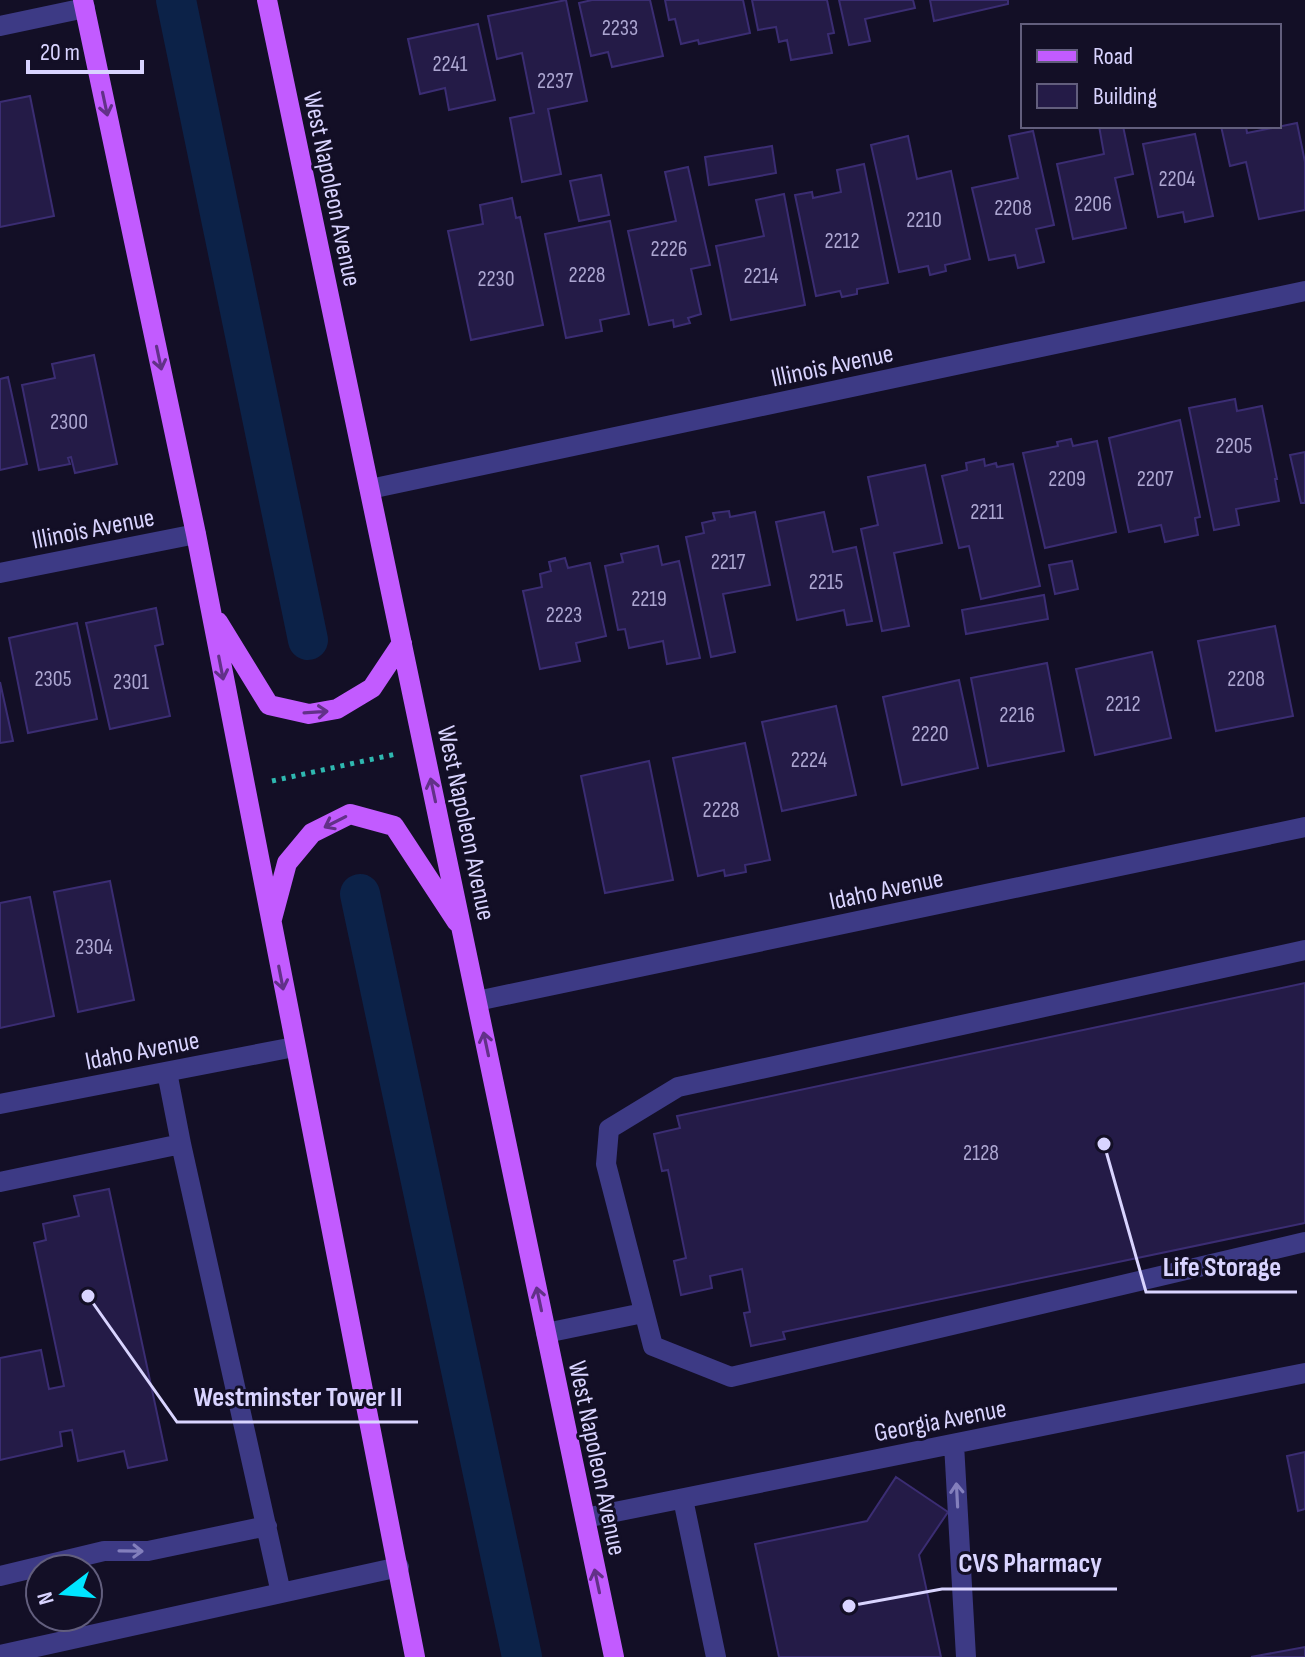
<svg xmlns="http://www.w3.org/2000/svg" width="1305" height="1657" viewBox="0 0 1305 1657" font-family="'Sofia Sans Condensed',sans-serif">
<style>
.lines{fill:none;stroke-linecap:round;stroke-linejoin:round}
.canal{stroke:#0c2248;stroke-width:40}
.building{fill:#241b47;stroke:#3b2d73;stroke-width:2}
.path{stroke:#2fb8b0;stroke-width:5;stroke-dasharray:4 6;stroke-linecap:butt}
.minor{stroke:#3d3a85;stroke-width:20}
.major{stroke:#c25bff;stroke-width:20}
.oneway{stroke:#623188}
.oneway2{stroke:#837fbc}
.labels{text-anchor:middle;stroke-width:6;stroke-linejoin:round;paint-order:stroke}
.number-label{font-size:22px;fill:#aca6d1}
.street-label{font-size:26px;fill:#d9d4ff;stroke:#130f26}
.leader{fill:none;stroke:#d9d4ff;stroke-width:3}
.callout-dot{fill:#d9d4ff;stroke:#130f26;stroke-width:3}
.callout-label{font-size:28px;text-anchor:middle;font-weight:bold;fill:#d9d4ff;stroke:#130f26;stroke-width:6;stroke-linejoin:round;paint-order:stroke}
</style>
<rect width="100%" height="100%" fill="#130f26"/>
<g class="lines">
<path class="canal" d="M 176,0 L 308,640
M 360,894 L 522,1657"/>
</g>
<path class="building" d="M 566,0 L 587,101 L 548,109 L 561,174 L 522,182 L 510,118 L 534,113 L 522,53 L 497,59 L 488,16 Z
M 592,0 L 650,0 L 663,56 L 612,67 L 608,52 L 591,56 L 579,3 Z
M 665,0 L 743,0 L 750,33 L 699,44 L 698,40 L 681,44 L 675,19 L 669,20 Z
M 752,0 L 827,0 L 834,33 L 828,34 L 832,53 L 791,60 L 787,40 L 779,42 L 776,27 L 758,30 Z
M 839,0 L 913,0 L 915,8 L 865,19 L 870,41 L 849,45 Z
M 930,0 L 1008,0 L 1008,4 L 934,21 Z
M 478,24 L 495,100 L 449,110 L 445,88 L 420,94 L 408,39 Z
M 30,96 L 54,216 L 0,227 L 0,102 Z
M 1297,123 L 1305,162 L 1305,210 L 1259,219 L 1246,162 L 1230,166 L 1221,126 L 1246,126 L 1247,133 Z
M 1099,126 L 1123,126 L 1133,174 L 1115,178 L 1126,228 L 1073,239 L 1057,164 L 1104,154 Z
M 1033,131 L 1054,225 L 1036,229 L 1044,262 L 1018,268 L 1015,255 L 989,260 L 972,188 L 1018,178 L 1009,136 Z
M 1195,134 L 1213,216 L 1185,222 L 1183,212 L 1158,217 L 1143,144 Z
M 908,136 L 917,179 L 951,171 L 970,259 L 945,265 L 946,271 L 930,275 L 928,266 L 899,272 L 871,145 Z
M 772,146 L 776,173 L 709,185 L 705,157 Z
M 864,164 L 888,283 L 857,289 L 857,294 L 842,297 L 840,291 L 816,296 L 795,195 L 812,192 L 813,198 L 841,192 L 837,170 Z
M 688,167 L 710,265 L 691,269 L 701,314 L 688,318 L 690,323 L 674,327 L 673,320 L 649,325 L 628,231 L 676,221 L 665,172 Z
M 601,175 L 609,215 L 579,221 L 570,181 Z
M 784,194 L 805,305 L 731,320 L 716,246 L 764,236 L 756,200 Z
M 512,198 L 516,218 L 520,217 L 543,325 L 471,340 L 448,231 L 483,224 L 480,205 Z
M 610,221 L 629,314 L 600,320 L 602,331 L 566,338 L 545,234 Z
M 94,355 L 117,464 L 75,473 L 71,457 L 68,458 L 70,464 L 39,470 L 22,385 L 55,378 L 52,364 Z
M 8,377 L 27,464 L 0,470 L 0,379 Z
M 1235,399 L 1237,411 L 1262,406 L 1277,479 L 1275,479 L 1279,501 L 1236,509 L 1239,525 L 1214,530 L 1189,408 Z
M 1180,420 L 1200,517 L 1195,518 L 1198,535 L 1165,542 L 1161,525 L 1129,532 L 1109,438 Z
M 1071,439 L 1073,446 L 1097,441 L 1116,532 L 1045,548 L 1023,453 L 1058,446 L 1057,442 Z
M 1305,452 L 1305,503 L 1301,503 L 1290,455 Z
M 984,459 L 985,466 L 996,463 L 997,467 L 1013,464 L 1040,586 L 981,599 L 969,546 L 959,548 L 942,476 L 967,470 L 966,463 Z
M 925,465 L 942,543 L 894,553 L 909,626 L 882,631 L 861,529 L 878,525 L 868,477 Z
M 729,511 L 730,517 L 755,512 L 770,585 L 723,594 L 735,652 L 711,657 L 686,537 L 704,533 L 702,523 L 715,520 L 713,513 Z
M 824,512 L 833,552 L 856,547 L 872,621 L 847,625 L 844,610 L 797,620 L 776,522 Z
M 658,546 L 662,565 L 679,561 L 700,658 L 667,664 L 663,641 L 629,648 L 625,629 L 618,630 L 605,566 L 623,562 L 621,554 Z
M 565,558 L 568,568 L 590,563 L 606,636 L 576,643 L 580,661 L 540,669 L 523,591 L 542,587 L 540,574 L 551,571 L 549,562 Z
M 1072,561 L 1078,589 L 1055,594 L 1049,565 Z
M 1044,595 L 1048,619 L 966,634 L 962,610 Z
M 156,608 L 163,644 L 155,646 L 170,716 L 110,729 L 86,623 Z
M 77,623 L 97,719 L 28,733 L 9,638 Z
M 1275,626 L 1293,716 L 1216,731 L 1198,641 Z
M 1152,652 L 1171,738 L 1095,755 L 1076,669 Z
M 1047,663 L 1064,751 L 988,766 L 971,678 Z
M 959,680 L 978,768 L 902,785 L 883,697 Z
M 0,682 L 13,741 L 0,743 Z
M 836,706 L 856,795 L 782,811 L 762,722 Z
M 745,743 L 770,860 L 745,865 L 746,872 L 725,876 L 724,870 L 698,876 L 673,758 Z
M 649,761 L 673,880 L 605,893 L 581,776 Z
M 110,881 L 134,1000 L 78,1012 L 54,892 Z
M 30,897 L 54,1016 L 0,1028 L 0,903 Z
M 1305,983 L 1305,1223 L 783,1332 L 785,1339 L 751,1346 L 744,1313 L 750,1312 L 742,1269 L 710,1276 L 712,1288 L 681,1295 L 674,1261 L 686,1258 L 668,1170 L 662,1171 L 654,1134 L 680,1128 L 677,1116 Z
M 109,1189 L 167,1460 L 128,1468 L 124,1451 L 78,1461 L 72,1430 L 60,1432 L 62,1446 L 0,1460 L 0,1358 L 41,1350 L 49,1389 L 64,1386 L 34,1243 L 46,1240 L 43,1224 L 79,1216 L 74,1196 Z
M 1305,1452 L 1305,1509 L 1298,1511 L 1287,1456 Z
M 896,1477 L 948,1512 L 919,1555 L 941,1657 L 779,1657 L 755,1544 L 867,1521 Z
M 1305,1647 L 1305,1657 L 1251,1657 Z"/>
<g class="lines">
<path class="path" d="M 272,781 L 396,754"/>
<path class="minor" d="M 0,26 L 85,8
M 370,489 L 1305,291
M 0,573 L 196,534
M 1305,950 L 678,1087 L 609,1129 L 606,1164 L 653,1346 L 731,1377 L 1305,1242
M 477,1001 L 1305,827
M 0,1104 L 294,1047
M 181,1144 L 281,1593
M 0,1182 L 181,1144 L 167,1072
M 546,1333 L 643,1313
M 954,1444 L 966,1657
M 683,1499 L 716,1657
M 585,1518 L 1305,1373
M 0,1576 L 104,1551 L 148,1551 L 267,1526
M 0,1655 L 399,1567"/>
<path class="major" d="M 83,0 L 196,534 L 415,1657
M 267,0 L 614,1657
M 218,622 L 269,705 L 309,714 L 337,709 L 372,688 L 402,643
M 272,919 L 287,863 L 312,833 L 350,814 L 394,826 L 457,922"/>
</g>
<defs><path id="oneway-shaft" d="M-6 0H5M1.5-3L5.5 0L1.5 3" fill="none" stroke-width="1.6" stroke-linecap="round" stroke-linejoin="round" transform="scale(2)"/></defs>
<g class="oneway">
<use href="#oneway-shaft" transform="translate(105 104) rotate(78)"/>
<use href="#oneway-shaft" transform="translate(159 358) rotate(78)"/>
<use href="#oneway-shaft" transform="translate(221 668) rotate(79)"/>
<use href="#oneway-shaft" transform="translate(316 712) rotate(-4)"/>
<use href="#oneway-shaft" transform="translate(433 790) rotate(-102)"/>
<use href="#oneway-shaft" transform="translate(335 822) rotate(153)"/>
<use href="#oneway-shaft" transform="translate(281 978) rotate(79)"/>
<use href="#oneway-shaft" transform="translate(486 1044) rotate(-102)"/>
<use href="#oneway-shaft" transform="translate(539 1299) rotate(-102)"/>
<use href="#oneway-shaft" transform="translate(597 1581) rotate(-102)"/>
</g>
<g class="oneway2">
<use href="#oneway-shaft" transform="translate(957 1495) rotate(-93)"/>
<use href="#oneway-shaft" transform="translate(131 1551) rotate(1)"/>
</g>
<g class="labels">
<g class="number-label">
<text x="620" y="35">2233</text>
<text x="450" y="71">2241</text>
<text x="555" y="88">2237</text>
<text x="1177" y="186">2204</text>
<text x="1093" y="211">2206</text>
<text x="1013" y="215">2208</text>
<text x="924" y="227">2210</text>
<text x="842" y="248">2212</text>
<text x="669" y="256">2226</text>
<text x="587" y="282">2228</text>
<text x="761" y="283">2214</text>
<text x="496" y="286">2230</text>
<text x="69" y="429">2300</text>
<text x="1234" y="453">2205</text>
<text x="1067" y="486">2209</text>
<text x="1155" y="486">2207</text>
<text x="987" y="519">2211</text>
<text x="728" y="569">2217</text>
<text x="826" y="589">2215</text>
<text x="649" y="606">2219</text>
<text x="564" y="622">2223</text>
<text x="53" y="686">2305</text>
<text x="1246" y="686">2208</text>
<text x="131" y="689">2301</text>
<text x="1123" y="711">2212</text>
<text x="1017" y="722">2216</text>
<text x="930" y="741">2220</text>
<text x="809" y="767">2224</text>
<text x="721" y="817">2228</text>
<text x="94" y="954">2304</text>
<text x="981" y="1160">2128</text>
</g>
<g class="street-label">
<text transform="translate(333 189) rotate(78)" y="9">West Napoleon Avenue</text>
<text transform="translate(832 365) rotate(-12)" y="9">Illinois Avenue</text>
<text transform="translate(93 528) rotate(-11)" y="9">Illinois Avenue</text>
<text transform="translate(467 823) rotate(78)" y="9">West Napoleon Avenue</text>
<text transform="translate(886 889) rotate(-12)" y="9">Idaho Avenue</text>
<text transform="translate(142 1050) rotate(-11)" y="9">Idaho Avenue</text>
<text transform="translate(940 1420) rotate(-11)" y="9">Georgia Avenue</text>
<text transform="translate(598 1458) rotate(78)" y="9">West Napoleon Avenue</text>
</g>
</g>
<path class="leader" d="M1104 1144L1146 1292H1297M88 1296L177 1422H418M849 1606L942 1589H1117"/>
<g class="callout-dot">
<circle cx="1104" cy="1144" r="8"/>
<circle cx="88" cy="1296" r="8"/>
<circle cx="849" cy="1606" r="8"/>
</g>
<g class="callout-label">
<text x="1222" y="1276">Life Storage</text>
<text x="298" y="1406">Westminster Tower II</text>
<text x="1030" y="1572">CVS Pharmacy</text>
</g>
<rect x="1021" y="24" width="260" height="104" fill="#130f26" stroke="#625e7d" stroke-width="2"/>
<rect x="1037" y="50" width="40" height="12" fill="#c25bff" stroke="#625e7d" stroke-width="2"/>
<text x="1093" y="64" font-size="24" fill="#d9d4ff">Road</text>
<rect x="1037" y="84" width="40" height="24" fill="#241b47" stroke="#625e7d" stroke-width="2"/>
<text x="1093" y="104" font-size="24" fill="#d9d4ff">Building</text>
<g transform="translate(64 1593) rotate(254)"><circle r="38" fill="#130f26" stroke="#625e7d" stroke-width="2"/>
<path d="M0-6L14 30L0 20L-14 30Z" fill="#00e5ff"/>
<text y="-12" font-size="22" font-weight="bold" text-anchor="middle" fill="#d9d4ff">N</text>
</g>
<path d="M28 60v12h114v-12" fill="none" stroke="#d9d4ff" stroke-width="4"/>
<text x="40" y="60" font-size="24" fill="#d9d4ff" stroke="#130f26" stroke-width="6" paint-order="stroke">20 m</text>
</svg>
